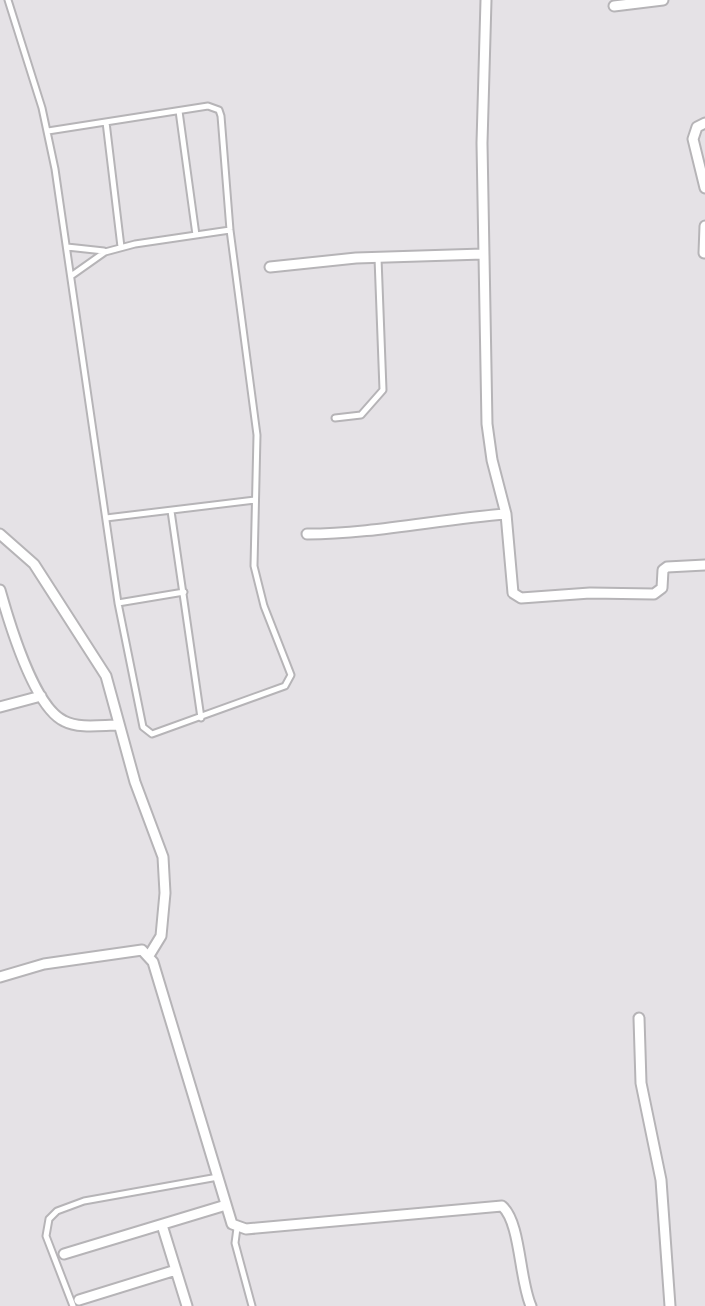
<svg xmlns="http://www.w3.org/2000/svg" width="705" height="1306" viewBox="0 0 705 1306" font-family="'Public Sans',sans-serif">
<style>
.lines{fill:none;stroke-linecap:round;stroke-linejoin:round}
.lane-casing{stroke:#b6b4b7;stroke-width:9}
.street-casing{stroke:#b6b4b7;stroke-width:13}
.lane{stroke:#fff;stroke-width:5}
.street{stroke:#fff;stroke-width:9}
</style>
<rect width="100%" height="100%" fill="#e5e2e6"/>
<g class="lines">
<g class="lane-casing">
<path id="lane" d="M 8,0 L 42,108 L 55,169 L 118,603 L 143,727 L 152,734 L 285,686 L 291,675 L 264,606 L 254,566 L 257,435 L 230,230 L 221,116 L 219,110 L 208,106 L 48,131
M 179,111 L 196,235
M 106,122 L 121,247
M 67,247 L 104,251
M 71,276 L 105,252 L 135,244 L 230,230
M 335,418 L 361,415 L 383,390 L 378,258
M 171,511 L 201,718
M 106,518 L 255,500
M 118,603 L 184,592
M 237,1228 L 235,1243 L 252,1306
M 73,1306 L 46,1236 L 49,1219 L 57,1211 L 84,1201 L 218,1177"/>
</g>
<g class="street-casing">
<path id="street" d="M 486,0 L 482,143 L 487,424 L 492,460 L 506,514 L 513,593 L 521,598 L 590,593 L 654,594 L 662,588 L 663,570 L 667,567 L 705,565
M 614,6 L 663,0
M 705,123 L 697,127 L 693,139 L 705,188
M 704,253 L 705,226
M 270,267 L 356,258 L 483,254
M 0,534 L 34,564 L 106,676 L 135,782 L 163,857 L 165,893 L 161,936 L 150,954
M 307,534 C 372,534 440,519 506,514
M 0,590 C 9,622 34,707 64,721 C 79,729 102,725 119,725
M 0,707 L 41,696
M 0,977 L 44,964 L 142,950 L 153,962 L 232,1224 L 246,1229 L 502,1206 C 521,1223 519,1279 531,1306
M 639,1018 L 641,1083 L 661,1180 L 670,1306
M 162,1225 L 187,1306
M 64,1254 L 226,1205
M 79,1300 L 176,1270"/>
</g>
<use href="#lane" class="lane"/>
<use href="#street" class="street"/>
</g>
</svg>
